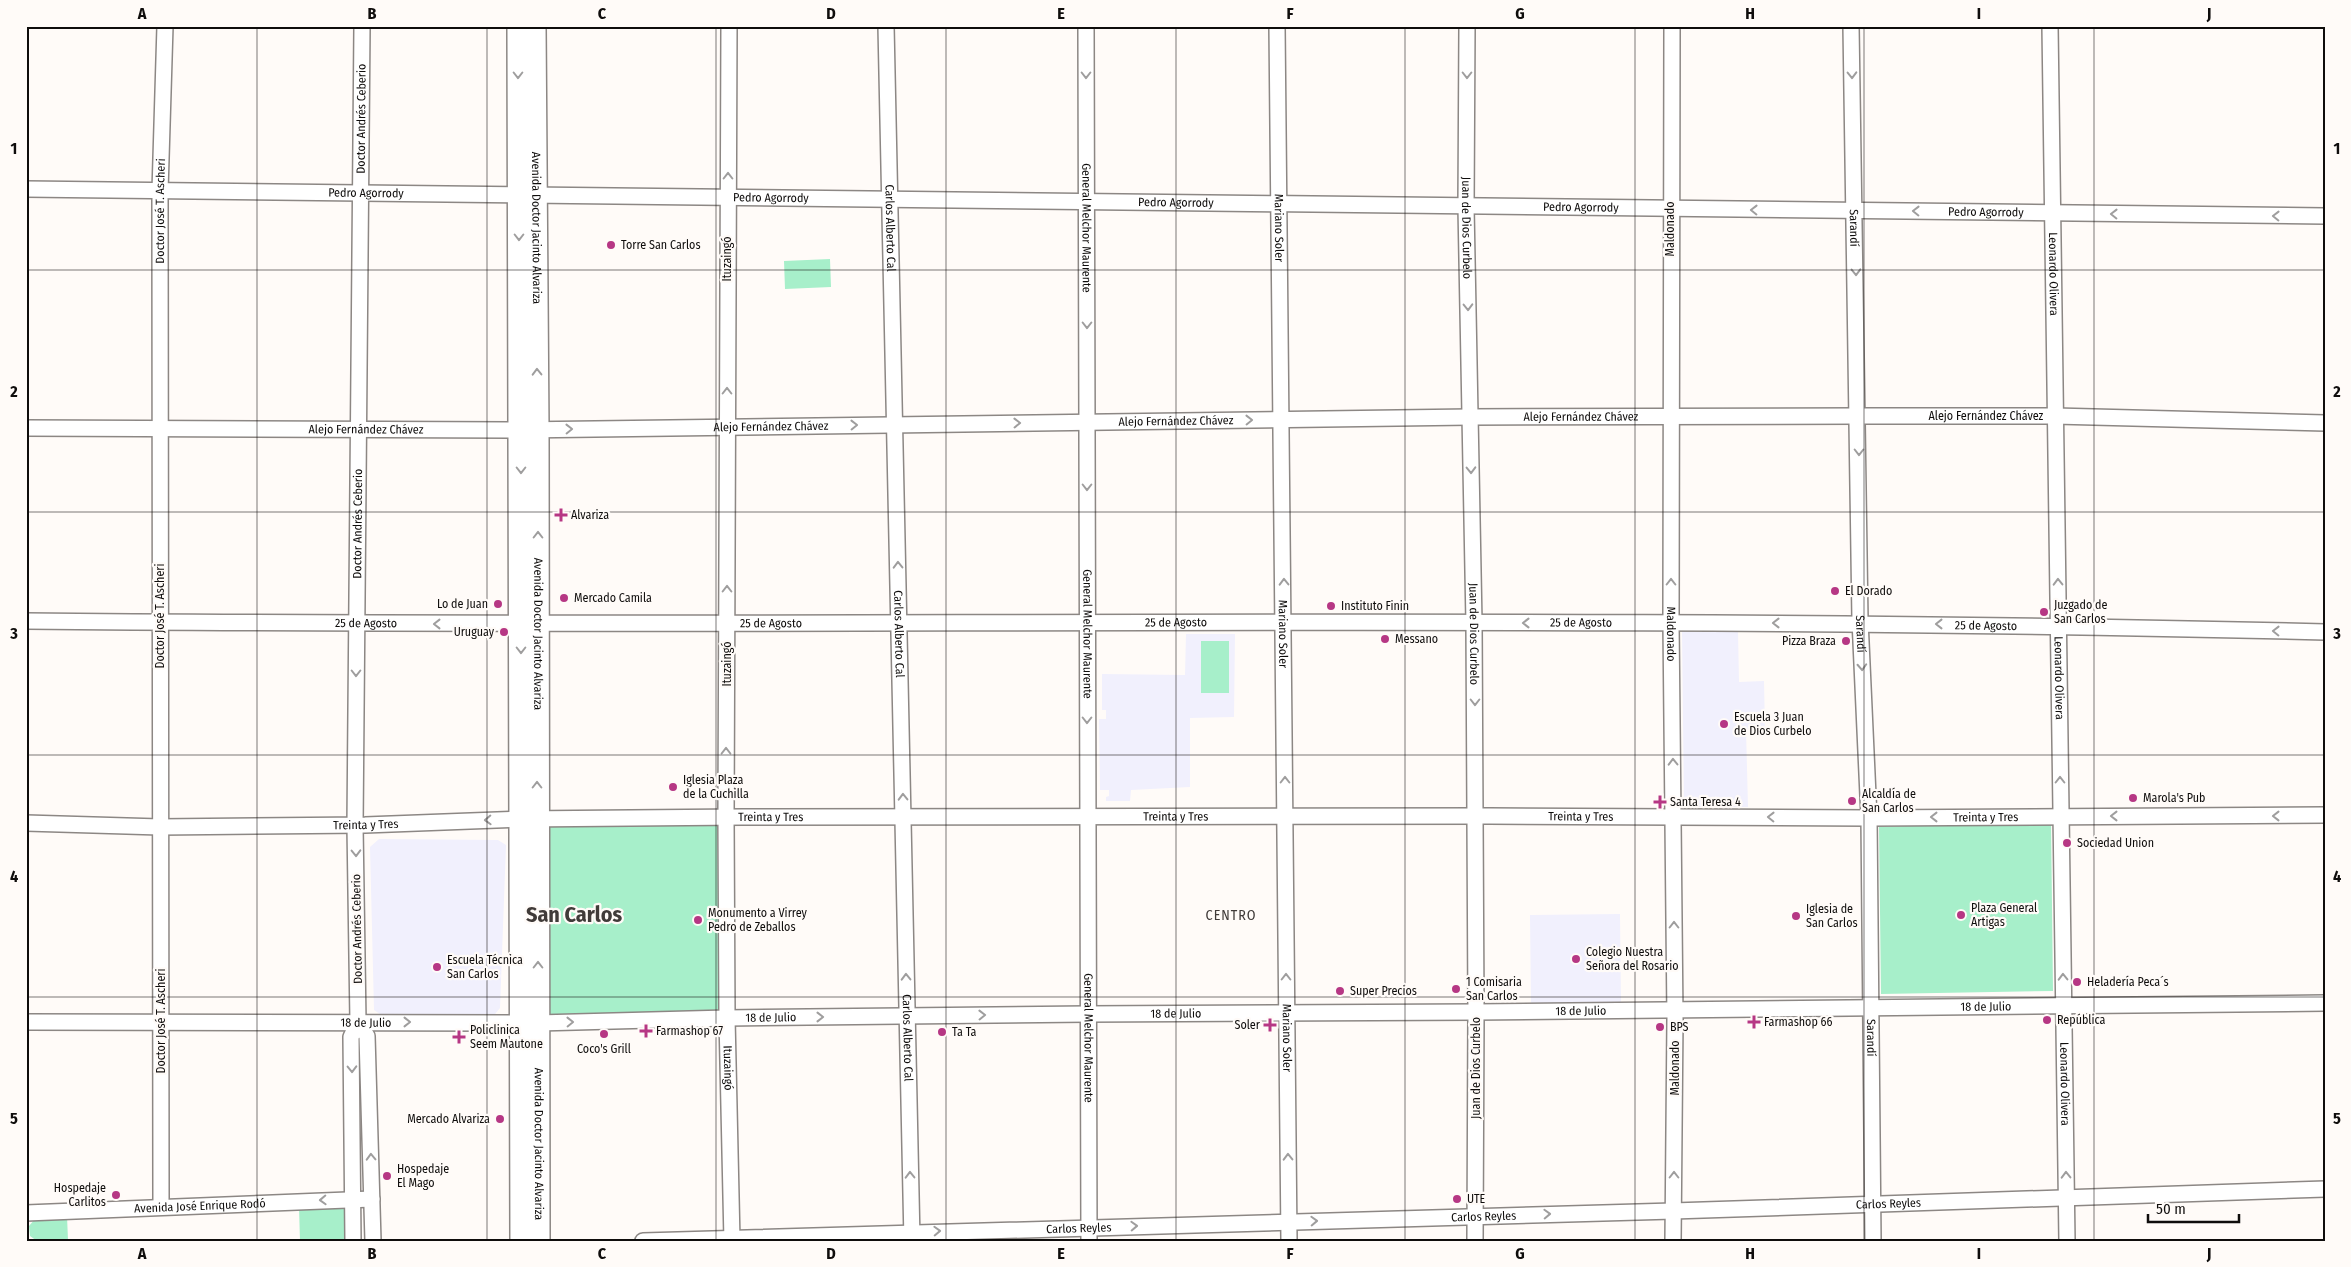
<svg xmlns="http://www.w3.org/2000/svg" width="2351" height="1267" viewBox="0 0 2351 1267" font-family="'Fira Sans Condensed',sans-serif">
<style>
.education{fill:#f1f0fd}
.green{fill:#a7efca}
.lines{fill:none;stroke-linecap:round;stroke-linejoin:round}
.street-casing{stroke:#8c8784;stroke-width:18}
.secondary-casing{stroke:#8c8784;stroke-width:24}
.street{stroke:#fff;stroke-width:15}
.secondary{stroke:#fff;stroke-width:21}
.oneway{stroke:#9f9e9e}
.grid{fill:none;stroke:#0f0d0c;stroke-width:1;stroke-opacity:0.55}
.poi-dot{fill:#b63784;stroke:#fffbf8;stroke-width:2}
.labels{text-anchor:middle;stroke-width:4.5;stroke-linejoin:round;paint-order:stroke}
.street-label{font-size:12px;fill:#0f0d0c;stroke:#fffbf8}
.poi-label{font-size:12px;fill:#0f0d0c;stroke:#fffbf8;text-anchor:start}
.neighbourhood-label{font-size:14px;letter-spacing:1px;fill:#403b39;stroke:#fffbf8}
.town-label{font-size:22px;font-weight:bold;fill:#403b39;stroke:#fffbf8}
.neatline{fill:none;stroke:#0f0d0c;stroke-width:2}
.grid-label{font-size:16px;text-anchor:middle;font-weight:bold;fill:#0f0d0c}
</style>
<rect width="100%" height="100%" fill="#fffbf8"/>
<path class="education" d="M 1682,631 L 1738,631 L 1739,682 L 1764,681 L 1765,729 L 1746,729 L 1748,807 L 1684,807 Z
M 1186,634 L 1235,634 L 1234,717 L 1190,718 L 1190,787 L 1131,790 L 1130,801 L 1106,801 L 1106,797 L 1109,796 L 1109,790 L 1100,790 L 1099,719 L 1106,719 L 1106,710 L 1102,710 L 1102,674 L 1185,675 Z
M 379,839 L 498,840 L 506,845 L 500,1008 L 495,1014 L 383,1016 L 374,1010 L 370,847 Z
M 1620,914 L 1621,1003 L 1531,1004 L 1530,915 Z"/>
<path class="green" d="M 830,259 L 831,287 L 785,289 L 784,261 Z
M 1201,641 L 1229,641 L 1229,693 L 1201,693 Z
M 2051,821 L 2053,991 L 1881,994 L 1879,827 Z
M 717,822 L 720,1013 L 547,1015 L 546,823 Z
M 347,1205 L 347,1235 L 342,1241 L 300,1241 L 299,1207 Z
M 67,1216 L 68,1240 L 37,1241 L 30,1236 L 29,1226 L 35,1219 Z"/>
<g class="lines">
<g class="street-casing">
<g id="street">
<path id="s1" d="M 729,26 L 726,818 L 727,1018 L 732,1241"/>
<path id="s2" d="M 886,26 L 912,1241"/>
<path id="s3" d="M 1086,26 L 1089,1241"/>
<path id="s4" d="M 1277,26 L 1289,1241"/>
<path id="s5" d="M 1467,26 L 1466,207 L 1474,623 L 1476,1012 L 1475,1241"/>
<path id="s6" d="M 1672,26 L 1671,623 L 1675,1018 L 1673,1241"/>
<path id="s7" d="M 1851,26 L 1860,620 L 1869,818 L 1873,1241"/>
<path id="s8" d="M 2050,26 L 2067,1241"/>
<path id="s9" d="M 26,189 L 2325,216"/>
<path id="s10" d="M 26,428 L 520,430 L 1470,417 L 1858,416 L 2055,416 L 2325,423"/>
<path id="s11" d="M 26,621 C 792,629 1559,613 2325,632"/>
<path id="s12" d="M 26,823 L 160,827 L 365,825 L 520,819 L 742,817 L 1489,816 L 1869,818 L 2325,815"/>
<path id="s13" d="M 26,1022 L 538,1023 L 727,1018 L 1088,1014 L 1476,1012 L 2325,1003"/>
<path d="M 358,1022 L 367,1036 L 373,1241"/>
<path id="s14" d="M 161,1206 L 160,191 L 165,26"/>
<path id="s15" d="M 26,1213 L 372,1199"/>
<path id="s16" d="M 353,1241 L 351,1037 L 358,1022 L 355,826 L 362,26"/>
<path id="s17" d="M 643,1241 L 1673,1211 L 2325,1189"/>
</g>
</g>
<g class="secondary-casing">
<g id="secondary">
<path d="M 518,26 L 521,1241"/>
<path id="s18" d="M 535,26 L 538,429 L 539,1241"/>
</g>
</g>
<use href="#street" class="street"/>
<use href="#secondary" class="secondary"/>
</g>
<defs><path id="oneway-chevron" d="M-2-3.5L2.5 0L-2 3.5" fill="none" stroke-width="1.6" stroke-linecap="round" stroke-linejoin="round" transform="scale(1.25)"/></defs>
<g class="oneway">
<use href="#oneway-chevron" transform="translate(518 75) rotate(90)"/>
<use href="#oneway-chevron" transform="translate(1086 75) rotate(90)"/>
<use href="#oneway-chevron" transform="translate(1467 75) rotate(90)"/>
<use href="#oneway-chevron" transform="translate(1852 75) rotate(89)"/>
<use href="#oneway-chevron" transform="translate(728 176) rotate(-90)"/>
<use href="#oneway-chevron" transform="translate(1754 210) rotate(-179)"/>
<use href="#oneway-chevron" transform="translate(1916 211) rotate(-179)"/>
<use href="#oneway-chevron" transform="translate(2114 214) rotate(-179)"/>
<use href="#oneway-chevron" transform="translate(2276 216) rotate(-179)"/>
<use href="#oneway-chevron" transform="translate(519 237) rotate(90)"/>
<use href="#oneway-chevron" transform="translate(1856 272) rotate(89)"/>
<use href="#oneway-chevron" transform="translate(1468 307) rotate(89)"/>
<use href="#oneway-chevron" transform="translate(1087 325) rotate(90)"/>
<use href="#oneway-chevron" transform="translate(537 372) rotate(-91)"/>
<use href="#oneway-chevron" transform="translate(727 391) rotate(-90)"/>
<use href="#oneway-chevron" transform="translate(1249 420) rotate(-1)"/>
<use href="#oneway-chevron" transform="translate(1017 423) rotate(-1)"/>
<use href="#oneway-chevron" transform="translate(854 425) rotate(-1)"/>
<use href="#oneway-chevron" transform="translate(569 429) rotate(-1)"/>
<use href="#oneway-chevron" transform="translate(1859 452) rotate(90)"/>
<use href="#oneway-chevron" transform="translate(521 470) rotate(90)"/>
<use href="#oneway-chevron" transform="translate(1471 470) rotate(89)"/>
<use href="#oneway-chevron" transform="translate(1087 487) rotate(90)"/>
<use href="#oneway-chevron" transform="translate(538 535) rotate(-90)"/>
<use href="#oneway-chevron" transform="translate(898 565) rotate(-91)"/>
<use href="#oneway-chevron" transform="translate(1284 582) rotate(-91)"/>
<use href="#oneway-chevron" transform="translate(1671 582) rotate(-90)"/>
<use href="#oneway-chevron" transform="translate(2058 582) rotate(-91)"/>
<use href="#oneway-chevron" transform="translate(727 589) rotate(-90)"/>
<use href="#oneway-chevron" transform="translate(1526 623) rotate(-180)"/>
<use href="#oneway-chevron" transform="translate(1776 623) rotate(-180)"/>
<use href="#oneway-chevron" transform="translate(437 624) rotate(-180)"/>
<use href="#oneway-chevron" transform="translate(1939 624) rotate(-180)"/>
<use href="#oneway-chevron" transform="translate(2276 631) rotate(-179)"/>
<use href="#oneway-chevron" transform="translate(521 650) rotate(90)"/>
<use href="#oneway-chevron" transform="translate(1862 667) rotate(87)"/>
<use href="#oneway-chevron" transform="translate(356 673) rotate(90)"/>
<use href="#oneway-chevron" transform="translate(1475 702) rotate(90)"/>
<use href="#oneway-chevron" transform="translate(1087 720) rotate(90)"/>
<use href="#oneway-chevron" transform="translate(726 751) rotate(-90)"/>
<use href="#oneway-chevron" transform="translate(1673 762) rotate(-91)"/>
<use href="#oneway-chevron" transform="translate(1285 780) rotate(-90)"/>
<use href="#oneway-chevron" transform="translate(2060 780) rotate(-90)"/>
<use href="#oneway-chevron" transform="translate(537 785) rotate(-90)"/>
<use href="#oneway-chevron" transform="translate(903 797) rotate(-91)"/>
<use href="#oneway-chevron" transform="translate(2114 816) rotate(180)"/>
<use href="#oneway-chevron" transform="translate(2276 816) rotate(180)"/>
<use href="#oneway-chevron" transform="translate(1771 817) rotate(-179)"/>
<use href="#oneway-chevron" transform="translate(1934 817) rotate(180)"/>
<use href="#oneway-chevron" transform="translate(488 820) rotate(178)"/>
<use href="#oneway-chevron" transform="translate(356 853) rotate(89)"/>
<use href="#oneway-chevron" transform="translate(1674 925) rotate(-90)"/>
<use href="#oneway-chevron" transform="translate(538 965) rotate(-90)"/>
<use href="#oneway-chevron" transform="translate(906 977) rotate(-91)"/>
<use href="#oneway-chevron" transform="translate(1286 977) rotate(-90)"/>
<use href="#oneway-chevron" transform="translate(2063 977) rotate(-91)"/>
<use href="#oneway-chevron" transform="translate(982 1015) rotate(-1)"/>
<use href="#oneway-chevron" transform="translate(820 1017)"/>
<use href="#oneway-chevron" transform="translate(407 1022)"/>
<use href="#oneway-chevron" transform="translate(570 1022) rotate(-1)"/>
<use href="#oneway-chevron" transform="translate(352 1069) rotate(89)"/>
<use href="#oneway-chevron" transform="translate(371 1157) rotate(-92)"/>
<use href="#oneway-chevron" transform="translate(1288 1157) rotate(-91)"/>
<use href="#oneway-chevron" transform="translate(910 1175) rotate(-91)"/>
<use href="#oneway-chevron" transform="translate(1674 1175) rotate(-90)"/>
<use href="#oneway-chevron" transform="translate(2066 1175) rotate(-91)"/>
<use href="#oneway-chevron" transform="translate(323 1200) rotate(178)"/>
<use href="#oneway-chevron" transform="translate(1547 1214) rotate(-2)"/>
<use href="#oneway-chevron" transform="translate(1314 1221) rotate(-2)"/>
<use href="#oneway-chevron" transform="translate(1134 1226) rotate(-2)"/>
<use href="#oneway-chevron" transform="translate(937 1231) rotate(-2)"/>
</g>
<path class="grid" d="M 257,26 L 257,1241M 487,26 L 487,1241M 716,26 L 716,1241M 946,26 L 946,1241M 1176,26 L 1176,1241M 1405,26 L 1405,1241M 1635,26 L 1635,1241M 1864,26 L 1864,1241M 2094,26 L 2094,1241M 26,270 L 2325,270M 26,512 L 2325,512M 26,755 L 2325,755M 26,997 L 2325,997"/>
<g class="poi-dot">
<circle cx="611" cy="245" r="5"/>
<path d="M558.5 507.5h5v5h5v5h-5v5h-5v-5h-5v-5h5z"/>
<circle cx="1835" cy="591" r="5"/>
<circle cx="564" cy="598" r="5"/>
<circle cx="498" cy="604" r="5"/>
<circle cx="1331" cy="606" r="5"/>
<circle cx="2044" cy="612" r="5"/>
<circle cx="504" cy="632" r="5"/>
<circle cx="1385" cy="639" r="5"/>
<circle cx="1846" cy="641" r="5"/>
<circle cx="1724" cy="724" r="5"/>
<circle cx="673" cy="787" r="5"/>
<circle cx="2133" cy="798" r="5"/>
<circle cx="1852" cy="801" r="5"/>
<path d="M1657.5 794.5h5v5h5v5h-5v5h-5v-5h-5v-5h5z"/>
<circle cx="2067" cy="843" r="5"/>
<circle cx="1961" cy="915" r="5"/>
<circle cx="1796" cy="916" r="5"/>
<circle cx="698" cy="920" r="5"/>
<circle cx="1576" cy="959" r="5"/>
<circle cx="437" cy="967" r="5"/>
<circle cx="2077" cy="982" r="5"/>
<circle cx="1456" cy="989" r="5"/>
<circle cx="1340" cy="991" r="5"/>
<circle cx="2047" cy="1020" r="5"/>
<path d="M1751.5 1014.5h5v5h5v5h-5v5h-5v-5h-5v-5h5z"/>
<path d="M1267.5 1017.5h5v5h5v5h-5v5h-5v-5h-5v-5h5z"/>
<circle cx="1660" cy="1027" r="5"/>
<path d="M643.5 1023.5h5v5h5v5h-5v5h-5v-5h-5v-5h5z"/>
<circle cx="942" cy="1032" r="5"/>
<circle cx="604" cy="1034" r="5"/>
<path d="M456.5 1029.5h5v5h5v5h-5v5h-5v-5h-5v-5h5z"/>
<circle cx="500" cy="1119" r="5"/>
<circle cx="387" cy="1176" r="5"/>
<circle cx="116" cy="1195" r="5"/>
<circle cx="1457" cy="1199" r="5"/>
</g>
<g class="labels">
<g class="street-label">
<text dy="4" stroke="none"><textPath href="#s16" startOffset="1124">Doctor Andrés Ceberio</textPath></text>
<text dy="4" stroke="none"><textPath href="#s9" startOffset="340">Pedro Agorrody</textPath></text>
<text dy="4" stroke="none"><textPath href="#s9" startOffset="745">Pedro Agorrody</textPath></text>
<text dy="4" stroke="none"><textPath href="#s9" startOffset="1150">Pedro Agorrody</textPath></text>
<text dy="4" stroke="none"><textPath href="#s9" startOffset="1555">Pedro Agorrody</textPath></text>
<text dy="4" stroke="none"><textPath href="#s14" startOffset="995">Doctor José T. Ascheri</textPath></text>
<text dy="4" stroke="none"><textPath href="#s9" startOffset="1960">Pedro Agorrody</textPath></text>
<text dy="4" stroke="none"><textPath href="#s18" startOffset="202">Avenida Doctor Jacinto Alvariza</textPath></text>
<text dy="4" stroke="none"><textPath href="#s2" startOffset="202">Carlos Alberto Cal</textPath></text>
<text dy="4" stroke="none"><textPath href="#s3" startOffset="202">General Melchor Maurente</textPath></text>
<text dy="4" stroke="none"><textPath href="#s4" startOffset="202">Mariano Soler</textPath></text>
<text dy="4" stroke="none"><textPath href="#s5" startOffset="202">Juan de Dios Curbelo</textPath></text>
<text transform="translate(1670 229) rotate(-90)" y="4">Maldonado</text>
<text dy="4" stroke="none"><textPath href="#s7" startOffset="202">Sarandí</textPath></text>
<text transform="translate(727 259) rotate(-90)" y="4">Ituzaingó</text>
<text dy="4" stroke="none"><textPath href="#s8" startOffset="248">Leonardo Olivera</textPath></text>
<text dy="4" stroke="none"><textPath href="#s10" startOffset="1960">Alejo Fernández Chávez</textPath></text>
<text dy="4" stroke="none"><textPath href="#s10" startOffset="1555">Alejo Fernández Chávez</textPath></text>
<text dy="4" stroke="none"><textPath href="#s10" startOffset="1150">Alejo Fernández Chávez</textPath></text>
<text dy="4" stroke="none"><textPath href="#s10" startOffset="745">Alejo Fernández Chávez</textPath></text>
<text dy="4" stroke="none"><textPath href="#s10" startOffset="340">Alejo Fernández Chávez</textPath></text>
<text dy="4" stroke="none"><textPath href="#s16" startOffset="719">Doctor Andrés Ceberio</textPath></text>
<text transform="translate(160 616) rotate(-90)" y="4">Doctor José T. Ascheri</text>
<text dy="4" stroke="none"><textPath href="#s11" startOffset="1150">25 de Agosto</textPath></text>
<text dy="4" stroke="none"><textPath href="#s11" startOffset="1555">25 de Agosto</textPath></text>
<text dy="4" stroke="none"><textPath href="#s11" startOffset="340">25 de Agosto</textPath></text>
<text dy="4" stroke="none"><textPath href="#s11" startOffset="745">25 de Agosto</textPath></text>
<text dy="4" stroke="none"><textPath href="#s11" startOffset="1960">25 de Agosto</textPath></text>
<text dy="4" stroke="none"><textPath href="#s18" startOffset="608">Avenida Doctor Jacinto Alvariza</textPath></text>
<text dy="4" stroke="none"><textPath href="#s2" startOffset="608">Carlos Alberto Cal</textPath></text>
<text dy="4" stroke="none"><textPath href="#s4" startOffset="608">Mariano Soler</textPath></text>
<text dy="4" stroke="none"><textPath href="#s5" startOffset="608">Juan de Dios Curbelo</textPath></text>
<text dy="4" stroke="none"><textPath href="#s3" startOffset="608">General Melchor Maurente</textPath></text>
<text dy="4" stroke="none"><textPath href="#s6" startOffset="608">Maldonado</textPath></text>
<text dy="4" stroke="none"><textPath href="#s7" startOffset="608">Sarandí</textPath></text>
<text transform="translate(727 664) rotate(-90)" y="4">Ituzaingó</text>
<text dy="4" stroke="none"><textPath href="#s8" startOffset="652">Leonardo Olivera</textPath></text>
<text dy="4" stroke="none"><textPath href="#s12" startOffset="1555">Treinta y Tres</textPath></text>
<text dy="4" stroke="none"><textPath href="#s12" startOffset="745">Treinta y Tres</textPath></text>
<text dy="4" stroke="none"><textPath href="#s12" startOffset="1150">Treinta y Tres</textPath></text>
<text dy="4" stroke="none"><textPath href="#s12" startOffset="1960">Treinta y Tres</textPath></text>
<text dy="4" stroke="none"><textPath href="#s12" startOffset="340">Treinta y Tres</textPath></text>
<text transform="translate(357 929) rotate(-91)" y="4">Doctor Andrés Ceberio</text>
<text dy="4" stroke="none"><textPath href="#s13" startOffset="1960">18 de Julio</textPath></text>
<text dy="4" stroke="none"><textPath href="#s13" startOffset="1555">18 de Julio</textPath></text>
<text dy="4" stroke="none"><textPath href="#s13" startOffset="1150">18 de Julio</textPath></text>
<text dy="4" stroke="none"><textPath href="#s13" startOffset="745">18 de Julio</textPath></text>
<text transform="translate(161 1021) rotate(-90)" y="4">Doctor José T. Ascheri</text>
<text dy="4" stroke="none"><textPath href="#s13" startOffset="340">18 de Julio</textPath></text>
<text dy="4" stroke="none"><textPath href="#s2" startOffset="1012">Carlos Alberto Cal</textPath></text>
<text dy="4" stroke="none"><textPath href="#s3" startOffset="1012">General Melchor Maurente</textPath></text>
<text dy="4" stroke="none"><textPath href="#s4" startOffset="1012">Mariano Soler</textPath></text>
<text dy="4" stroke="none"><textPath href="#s7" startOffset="1012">Sarandí</textPath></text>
<text transform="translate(1476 1068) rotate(-90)" y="4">Juan de Dios Curbelo</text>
<text transform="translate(1675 1068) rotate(-90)" y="4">Maldonado</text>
<text dy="4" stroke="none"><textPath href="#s1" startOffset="1042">Ituzaingó</textPath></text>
<text dy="4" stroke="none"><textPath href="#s8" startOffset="1058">Leonardo Olivera</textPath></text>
<text dy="4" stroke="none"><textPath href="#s18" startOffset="1118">Avenida Doctor Jacinto Alvariza</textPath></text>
<text dy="4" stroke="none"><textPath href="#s17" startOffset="1246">Carlos Reyles</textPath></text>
<text dy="4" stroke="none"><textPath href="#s15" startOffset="174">Avenida José Enrique Rodó</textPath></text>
<text dy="4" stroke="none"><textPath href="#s17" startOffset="841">Carlos Reyles</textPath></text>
<text dy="4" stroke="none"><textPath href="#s17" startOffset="436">Carlos Reyles</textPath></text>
</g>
<g class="poi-label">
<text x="621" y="249">Torre San Carlos</text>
<text x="571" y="519">Alvariza</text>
<text x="1845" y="595">El Dorado</text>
<text x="574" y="602">Mercado Camila</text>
<text x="488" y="608" text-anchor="end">Lo de Juan</text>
<text x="2054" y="609">Juzgado de<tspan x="2054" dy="14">San Carlos</tspan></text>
<text x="1341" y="610">Instituto Finin</text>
<text x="494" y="636" text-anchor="end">Uruguay</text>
<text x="1395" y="643">Messano</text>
<text x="1836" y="645" text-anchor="end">Pizza Braza</text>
<text x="1734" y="721">Escuela 3 Juan<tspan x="1734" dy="14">de Dios Curbelo</tspan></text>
<text x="683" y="784">Iglesia Plaza<tspan x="683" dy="14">de la Cuchilla</tspan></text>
<text x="1862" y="798">Alcaldía de<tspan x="1862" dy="14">San Carlos</tspan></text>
<text x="2143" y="802">Marola's Pub</text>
<text x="1670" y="806">Santa Teresa 4</text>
<text x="2077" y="847">Sociedad Union</text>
<text x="1971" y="912">Plaza General<tspan x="1971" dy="14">Artigas</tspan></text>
<text x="1806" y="913">Iglesia de<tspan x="1806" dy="14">San Carlos</tspan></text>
<text x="708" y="917">Monumento a Virrey<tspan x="708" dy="14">Pedro de Zeballos</tspan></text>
<text x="1586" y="956">Colegio Nuestra<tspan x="1586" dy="14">Señora del Rosario</tspan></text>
<text x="447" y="964">Escuela Técnica<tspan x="447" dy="14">San Carlos</tspan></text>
<text x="1466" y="986">1 Comisaria<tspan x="1466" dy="14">San Carlos</tspan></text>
<text x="2087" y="986">Heladería Peca´s</text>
<text x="1350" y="995">Super Precios</text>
<text x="2057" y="1024">República</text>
<text x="1764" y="1026">Farmashop 66</text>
<text x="1260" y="1029" text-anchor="end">Soler</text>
<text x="1670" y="1031">BPS</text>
<text x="470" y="1034">Policlinica<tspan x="470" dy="14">Seem Mautone</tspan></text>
<text x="656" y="1035">Farmashop 67</text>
<text x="952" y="1036">Ta Ta</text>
<text x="604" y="1053" text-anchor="middle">Coco's Grill</text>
<text x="490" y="1123" text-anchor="end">Mercado Alvariza</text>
<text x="397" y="1173">Hospedaje<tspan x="397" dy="14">El Mago</tspan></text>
<text x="106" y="1192" text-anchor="end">Hospedaje<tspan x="106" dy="14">Carlitos</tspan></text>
<text x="1467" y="1203">UTE</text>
</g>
<g class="neighbourhood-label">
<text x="1231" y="920">CENTRO</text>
</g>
<g class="town-label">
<text x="574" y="922">San Carlos</text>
</g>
</g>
<rect width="2351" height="1267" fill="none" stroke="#fffbf8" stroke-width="55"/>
<path d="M2148 1214v8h91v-8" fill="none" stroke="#0f0d0c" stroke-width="2.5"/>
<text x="2156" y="1214" font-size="15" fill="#0f0d0c" stroke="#fffbf8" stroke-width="4" paint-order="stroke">50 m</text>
<rect x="28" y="28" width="2296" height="1212" class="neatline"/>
<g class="grid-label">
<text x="142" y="19">A</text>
<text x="372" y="19">B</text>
<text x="602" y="19">C</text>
<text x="831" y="19">D</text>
<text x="1061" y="19">E</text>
<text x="1290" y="19">F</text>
<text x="1520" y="19">G</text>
<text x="1750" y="19">H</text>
<text x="1979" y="19">I</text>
<text x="2209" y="19">J</text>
<text x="14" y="154">1</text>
<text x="2337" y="154">1</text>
<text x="14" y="397">2</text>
<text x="2337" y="397">2</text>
<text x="14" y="639">3</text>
<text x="2337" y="639">3</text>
<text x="14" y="882">4</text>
<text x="2337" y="882">4</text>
<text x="14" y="1124">5</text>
<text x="2337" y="1124">5</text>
<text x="142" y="1259">A</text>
<text x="372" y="1259">B</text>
<text x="602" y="1259">C</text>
<text x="831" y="1259">D</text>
<text x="1061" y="1259">E</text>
<text x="1290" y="1259">F</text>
<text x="1520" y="1259">G</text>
<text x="1750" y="1259">H</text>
<text x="1979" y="1259">I</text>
<text x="2209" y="1259">J</text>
</g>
</svg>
